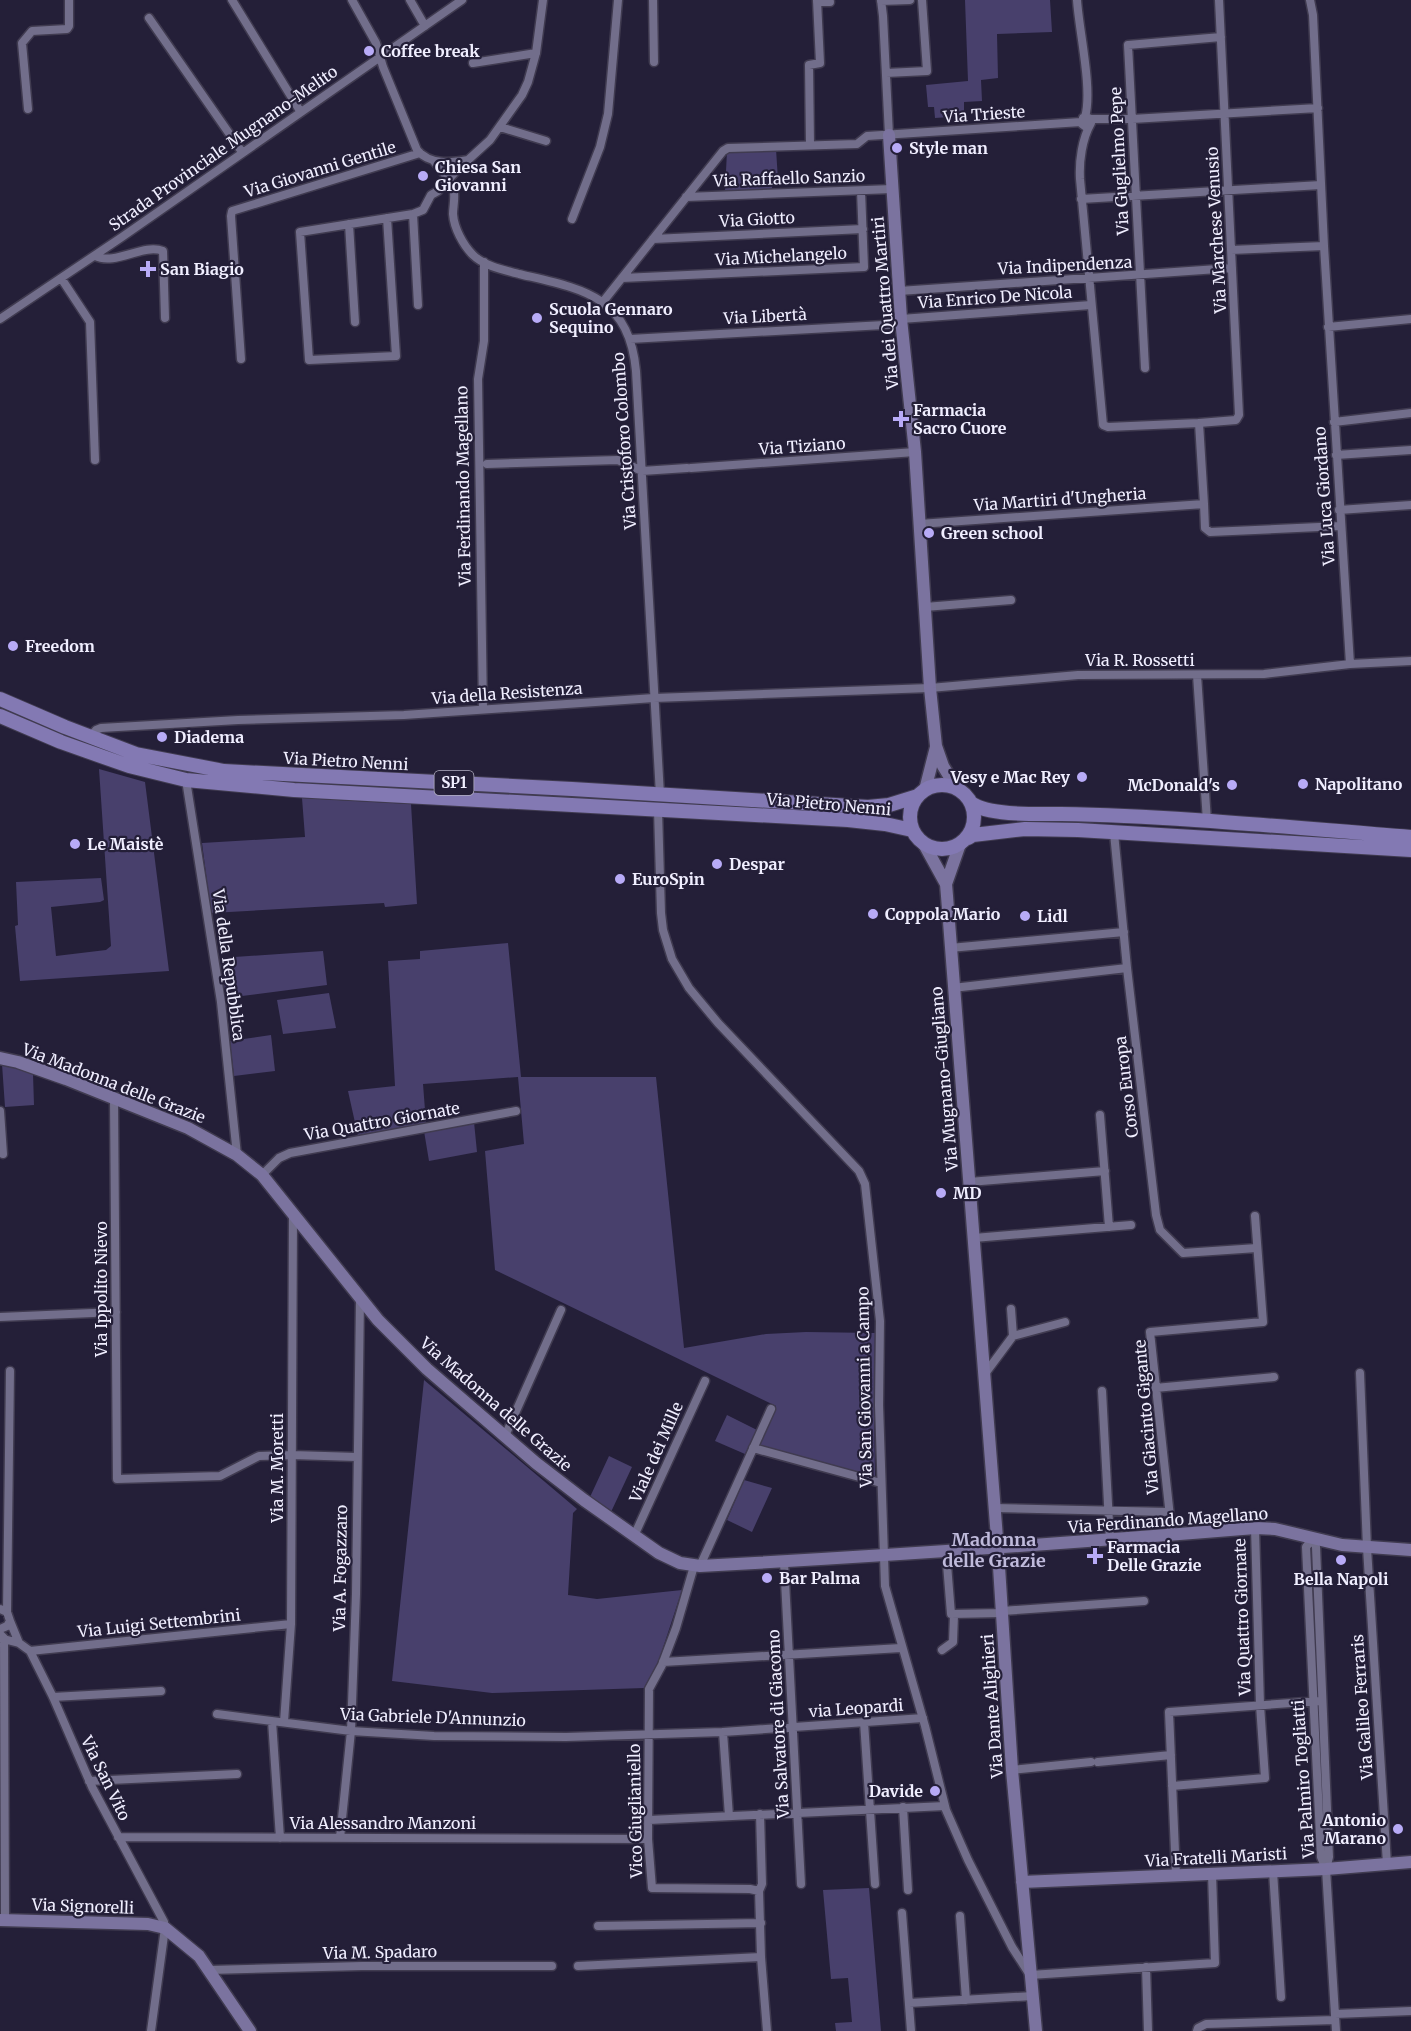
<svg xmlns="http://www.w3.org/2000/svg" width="1411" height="2031" viewBox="0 0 1411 2031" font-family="Merriweather,serif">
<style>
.green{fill:#48406c}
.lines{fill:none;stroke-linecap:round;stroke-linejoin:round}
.street-casing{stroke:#403b50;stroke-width:11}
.secondary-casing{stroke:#403b50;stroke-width:15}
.primary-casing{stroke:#403b50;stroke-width:16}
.street{stroke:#726e8b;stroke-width:8}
.secondary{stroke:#7b739f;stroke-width:12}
.primary{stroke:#8379b3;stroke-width:14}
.poi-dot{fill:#b8abf7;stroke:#241f38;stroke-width:2}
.labels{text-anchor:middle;stroke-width:4.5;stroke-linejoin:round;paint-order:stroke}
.shield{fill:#241f38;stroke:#b3b0c3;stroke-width:1.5}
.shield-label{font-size:15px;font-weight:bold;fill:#f0eeff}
.poi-label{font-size:16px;font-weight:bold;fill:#f0eeff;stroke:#241f38;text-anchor:start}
.street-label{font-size:16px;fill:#f0eeff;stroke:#241f38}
.neighbourhood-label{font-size:18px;font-weight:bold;fill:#bfbadb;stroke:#241f38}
</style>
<rect width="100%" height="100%" fill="#241f38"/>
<path class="green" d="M 965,0 L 1050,0 L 1052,32 L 997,34 L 998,78 L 981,80 L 982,101 L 964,102 L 964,116 L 935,118 L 934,107 L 928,107 L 926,85 L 968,81 Z
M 776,149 L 778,180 L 772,184 L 772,190 L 725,191 L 727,151 Z
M 99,769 L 145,782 L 169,971 L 20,981 L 15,926 L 18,925 L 16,882 L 101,878 L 104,900 L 100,902 L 51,907 L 56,956 L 106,950 L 111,946 Z
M 302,798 L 411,804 L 417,904 L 385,907 L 384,903 L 211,913 L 202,843 L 305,837 Z
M 508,943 L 521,1077 L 656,1077 L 684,1348 L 766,1334 L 806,1332 L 875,1333 L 874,1413 L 875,1477 L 759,1446 L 776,1406 L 495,1270 L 485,1151 L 524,1144 L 518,1077 L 423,1084 L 426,1123 L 358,1136 L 348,1091 L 395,1086 L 388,961 L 420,959 L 420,951 Z
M 323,951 L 327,985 L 226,998 L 220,958 Z
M 329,993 L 336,1028 L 283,1034 L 277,1000 Z
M 271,1035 L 275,1071 L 234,1076 L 230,1041 Z
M 2,1064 L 33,1074 L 34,1105 L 5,1107 Z
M 474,1122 L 477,1152 L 429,1161 L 424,1131 Z
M 424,1380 L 577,1509 L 573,1513 L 568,1595 L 597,1599 L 682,1590 L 659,1660 L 644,1688 L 492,1693 L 392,1681 Z
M 727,1415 L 757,1430 L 745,1454 L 715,1441 Z
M 609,1456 L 632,1467 L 611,1512 L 590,1497 Z
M 744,1480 L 772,1488 L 752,1532 L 727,1520 Z
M 869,1888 L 881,2031 L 836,2031 L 835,2023 L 852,2022 L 848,1978 L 831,1979 L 823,1890 Z"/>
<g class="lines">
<g class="street-casing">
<path id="street" d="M 232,0 L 300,111
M 352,0 L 376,43 L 383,67 L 417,150 C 430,165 450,163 468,160
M 410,0 L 425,26
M 653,0 L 654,62
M 881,0 L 883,16 L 889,135
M 1077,0 C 1079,31 1093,90 1085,117
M 1310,0 L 1313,15 L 1324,246 L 1350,664
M 881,1 L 910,0
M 817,2 L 830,2
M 149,18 L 242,152
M 473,63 L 536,53
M 886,73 L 927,71 L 922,0
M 28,109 L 22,43 L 32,31 L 67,29 L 69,26 L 69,0
M 1090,119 L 1132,119 L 1318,108
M 1089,125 L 1086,127 L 1082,124 L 1083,118 L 1089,118 L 1091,123 C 1082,139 1079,161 1080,179 L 1103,425 L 1108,427 L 1199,423 L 1204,504
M 500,127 L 546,141
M 810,145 L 809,65 L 820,63 L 817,0
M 434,161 C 440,169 449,178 453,187 C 456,195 453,206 453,214 C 454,228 463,245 473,255 C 484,266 504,270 519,274 C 582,289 629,295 636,371 L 660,795
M 686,197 L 892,189
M 1081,199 L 1321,185
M 387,218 L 396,356 L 309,360 L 300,232 L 413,214
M 572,219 L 600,147 L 608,114 L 618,0
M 349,224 L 355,322
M 653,239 L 863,229
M 1231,250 L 1324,246
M 95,256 C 116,266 143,243 163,251 L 165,318
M 61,278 L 90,322 L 95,460
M 622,278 L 864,267 L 861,191
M 899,291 L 1232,268
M 602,303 L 723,151 L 728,148 L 857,144 L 867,136 L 1081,122
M 418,305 L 413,214 L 423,210 L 431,195 L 438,191 L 457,170 L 490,140 L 522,95 L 528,82 L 536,53 L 543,0
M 0,319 L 122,237 L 462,0
M 901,319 L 1091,305
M 1328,327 L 1411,319
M 630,339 L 902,324
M 241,359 L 231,216 L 232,211 L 420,153
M 1145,368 L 1128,45 L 1221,37
M 1334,422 L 1411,413
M 1199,423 L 1236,420 L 1239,415 L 1219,0
M 1336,455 L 1411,450
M 487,464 L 618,460 L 642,471 L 687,468
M 691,468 L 915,452
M 1339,510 L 1411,505
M 919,524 L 1204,504 L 1205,528 L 1210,532 L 1341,526
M 925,607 L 1011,600
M 1197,675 L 1207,821
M 483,709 L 478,379 L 484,341 L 484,262
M 90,737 L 96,730 L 101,728 L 238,720 L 404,715 L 654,698 L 930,688 L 1078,675 L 1264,674 L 1350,664 L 1411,661
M 186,780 L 221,1002 L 237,1155
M 658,810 L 661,913 L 663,930 L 672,959 L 689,988 L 718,1023 L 859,1171 L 865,1184 L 880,1321 L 879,1405 L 885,1586 L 925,1726 L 946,1810 L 968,1860 L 1012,1947 L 1030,1975 L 1215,1963 L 1212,1874
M 1114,833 L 1127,968 L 1156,1215 L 1160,1230 L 1183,1253 L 1257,1248
M 950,948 L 1124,932
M 953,988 L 1127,968
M 114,1099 L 117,1479 L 220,1476 L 259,1456 L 292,1455 L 357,1457
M 0,1111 L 3,1154
M 1100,1115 L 1109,1227
M 262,1175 L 279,1158 L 290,1153 L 516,1111
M 969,1182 L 1105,1171
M 974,1238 L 1131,1225
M 0,1317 L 116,1312
M 1013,1336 L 1065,1322
M 1360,1373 L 1367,1548 L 1387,1864
M 984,1375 L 1013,1336 L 1011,1309
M 1155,1388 L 1274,1377
M 1102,1391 L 1110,1541
M 505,1436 L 561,1310
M 753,1448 L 881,1483
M 994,1508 L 1169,1512
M 1172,1535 L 1150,1332 L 1263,1322 L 1255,1216
M 634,1536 L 705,1381
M 1313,1538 L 1306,1547 L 1321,1857 L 1326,1869 L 1336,2031
M 1313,1538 L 1316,1547 L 1329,1857 L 1326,1869
M 946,1552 L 951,1614 L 1002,1613
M 784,1562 L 801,1884
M 694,1566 L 676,1628 L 662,1665 L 649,1689 L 648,1839 L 652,1888 L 750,1889 L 759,1891
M 700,1566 L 771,1409
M 0,1609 L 7,1612 L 10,1621 L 7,1626 L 0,1629
M 1002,1611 L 1144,1601
M 7,1612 L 10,1371
M 10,1621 L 19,1643
M 0,1634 L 4,1638 L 5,1920
M 0,1638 L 19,1643 L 30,1651 L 53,1697 L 92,1787 L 164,1922 L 165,1928 L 151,2031
M 942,1650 L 953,1642 L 954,1615
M 30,1651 L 291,1624
M 663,1662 L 901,1648
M 53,1697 L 161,1691
M 217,1714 L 351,1731 L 434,1736 L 566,1737 L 723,1732 L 923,1718
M 272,1721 L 280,1838
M 284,1722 L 291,1624 L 293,1214
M 864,1722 L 875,1884
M 723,1732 L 729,1816
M 1098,1762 L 1171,1755
M 1012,1770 L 1091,1762
M 89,1781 L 237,1774
M 1172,1786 L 1265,1778 L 1260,1705 L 1255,1528
M 903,1807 L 908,1890
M 760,1814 L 762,1884 L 759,1891 L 761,1957 L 767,2031
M 649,1820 L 945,1806
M 118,1837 L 648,1839
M 340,1838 L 351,1731 L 356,1594 L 360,1299
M 1273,1871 L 1281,1997
M 1176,1875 L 1169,1712 L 1319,1701
M 902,1913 L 911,2031
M 960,1916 L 966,2000
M 598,1926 L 761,1923
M 578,1966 L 761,1957
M 1146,1967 L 1148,2031
M 209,1970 L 362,1966 L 552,1966
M 909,2003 L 1033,1996
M 1335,2014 L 1411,2011
M 1197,2031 L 1198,2028 L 1206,2024 L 1335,2020"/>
</g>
<g class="secondary-casing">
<path id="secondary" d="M 889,135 L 901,319 L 915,452 L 930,688 L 936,746 L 943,766 L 957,789
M 925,790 L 936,747
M 924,844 L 946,884
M 960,844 L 946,884 L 947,896 L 998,1551 L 1012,1770 L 1036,2031
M 0,1058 L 18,1062 L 66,1079 L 188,1128 L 237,1155 L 262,1175 L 378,1320 L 427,1369 L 536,1463 L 584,1500 L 659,1553 L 680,1563 L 700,1566 C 885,1556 1070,1543 1255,1528 L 1275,1529 L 1342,1545 L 1411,1550
M 1022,1882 L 1326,1869 L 1411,1862
M 0,1920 L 148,1924 L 165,1928 L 199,1956 L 250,2031"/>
</g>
<g class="primary-casing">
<path id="primary" d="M 0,699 L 65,727 L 136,754 L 224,771 L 572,789 L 868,807 L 889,805 L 918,796
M 0,716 L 61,742 L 129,766 L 186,780 L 294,790 L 848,820 L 885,824 L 912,830
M910 817a32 32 0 1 1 64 0a32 32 0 1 1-64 0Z
M 971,803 C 989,816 1039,814 1061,814 C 1178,816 1294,828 1411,837
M 968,838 L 973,835 L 1025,829 L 1078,830 L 1411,850"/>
</g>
<use href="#street" class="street"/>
<use href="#secondary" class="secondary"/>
<use href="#primary" class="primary"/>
</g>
<g class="poi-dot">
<circle cx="369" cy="51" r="6"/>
<circle cx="897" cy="148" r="6"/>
<circle cx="423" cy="176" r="6"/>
<path d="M145 260h6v6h6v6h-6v6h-6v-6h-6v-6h6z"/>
<circle cx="537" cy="318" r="6"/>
<path d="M898 410h6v6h6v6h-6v6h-6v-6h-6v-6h6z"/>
<circle cx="929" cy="533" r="6"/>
<circle cx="13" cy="646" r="6"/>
<circle cx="162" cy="737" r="6"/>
<circle cx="1082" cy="777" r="6"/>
<circle cx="1303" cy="784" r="6"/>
<circle cx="1232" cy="785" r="6"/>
<circle cx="75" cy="844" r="6"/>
<circle cx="717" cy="864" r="6"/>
<circle cx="620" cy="879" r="6"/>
<circle cx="873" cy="914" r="6"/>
<circle cx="1025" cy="916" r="6"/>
<circle cx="941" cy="1193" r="6"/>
<path d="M1092 1547h6v6h6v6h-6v6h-6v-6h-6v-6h6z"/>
<circle cx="1341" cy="1560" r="6"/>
<circle cx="767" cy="1578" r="6"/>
<circle cx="935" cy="1791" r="6"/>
<circle cx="1398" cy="1829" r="6"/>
</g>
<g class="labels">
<rect class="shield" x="434.5" y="771" width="39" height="24" rx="4.5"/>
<g class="shield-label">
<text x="454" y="788">SP1</text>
</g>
<g class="poi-label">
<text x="381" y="57">Coffee break</text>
<text x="909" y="154">Style man</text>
<text x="435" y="173">Chiesa San<tspan x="435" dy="18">Giovanni</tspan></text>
<text x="160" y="275">San Biagio</text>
<text x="549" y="315">Scuola Gennaro<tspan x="549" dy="18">Sequino</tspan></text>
<text x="913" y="416">Farmacia<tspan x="913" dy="18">Sacro Cuore</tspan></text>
<text x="941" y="539">Green school</text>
<text x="25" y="652">Freedom</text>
<text x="174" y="743">Diadema</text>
<text x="1070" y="783" text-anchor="end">Vesy e Mac Rey</text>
<text x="1315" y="790">Napolitano</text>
<text x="1220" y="791" text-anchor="end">McDonald's</text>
<text x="87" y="850">Le Maistè</text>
<text x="729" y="870">Despar</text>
<text x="632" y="885">EuroSpin</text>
<text x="885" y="920">Coppola Mario</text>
<text x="1037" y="922">Lidl</text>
<text x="953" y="1199">MD</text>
<text x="1107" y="1553">Farmacia<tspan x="1107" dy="18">Delle Grazie</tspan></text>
<text x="779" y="1584">Bar Palma</text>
<text x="1341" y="1585" text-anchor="middle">Bella Napoli</text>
<text x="923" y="1797" text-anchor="end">Davide</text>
<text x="1386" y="1826" text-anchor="end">Antonio<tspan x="1386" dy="18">Marano</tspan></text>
</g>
<g class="street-label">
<text transform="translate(984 114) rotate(-4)" y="6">Via Trieste</text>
<text transform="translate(223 148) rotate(-35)" y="6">Strada Provinciale Mugnano-Melito</text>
<text transform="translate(1119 161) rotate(-93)" y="6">Via Guglielmo Pepe</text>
<text transform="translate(320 169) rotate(-17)" y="6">Via Giovanni Gentile</text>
<text transform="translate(789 178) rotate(-2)" y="6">Via Raffaello Sanzio</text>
<text transform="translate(757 219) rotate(-3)" y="6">Via Giotto</text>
<text transform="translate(1216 230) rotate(-93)" y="6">Via Marchese Venusio</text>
<text transform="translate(781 256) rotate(-3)" y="6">Via Michelangelo</text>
<text transform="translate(1065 265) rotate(-3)" y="6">Via Indipendenza</text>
<text transform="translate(995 297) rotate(-4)" y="6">Via Enrico De Nicola</text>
<text transform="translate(885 303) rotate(-95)" y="6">Via dei Quattro Martiri</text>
<text transform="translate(765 316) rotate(-3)" y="6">Via Libertà</text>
<text transform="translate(624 441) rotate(-94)" y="6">Via Cristoforo Colombo</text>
<text transform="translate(802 446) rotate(-4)" y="6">Via Tiziano</text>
<text transform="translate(463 486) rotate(-91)" y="6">Via Ferdinando Magellano</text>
<text transform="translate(1324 496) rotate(-94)" y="6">Via Luca Giordano</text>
<text transform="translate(1060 499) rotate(-4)" y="6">Via Martiri d'Ungheria</text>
<text x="1140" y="666">Via R. Rossetti</text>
<text transform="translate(507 693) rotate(-4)" y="6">Via della Resistenza</text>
<text transform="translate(346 761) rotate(3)" y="6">Via Pietro Nenni</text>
<text transform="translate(829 804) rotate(5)" y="6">Via Pietro Nenni</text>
<text transform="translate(229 965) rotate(82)" y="6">Via della Repubblica</text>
<text transform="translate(944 1079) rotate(-95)" y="6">Via Mugnano-Giugliano</text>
<text transform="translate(114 1083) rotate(21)" y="6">Via Madonna delle Grazie</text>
<text transform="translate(1126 1087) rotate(-97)" y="6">Corso Europa</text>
<text transform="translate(382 1121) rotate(-10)" y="6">Via Quattro Giornate</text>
<text transform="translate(101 1289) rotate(-90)" y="6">Via Ippolito Nievo</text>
<text transform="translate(864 1387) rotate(-91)" y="6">Via San Giovanni a Campo</text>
<text transform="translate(496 1404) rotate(41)" y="6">Via Madonna delle Grazie</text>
<text transform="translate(1146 1417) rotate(-95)" y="6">Via Giacinto Gigante</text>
<text transform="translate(656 1452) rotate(-66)" y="6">Viale dei Mille</text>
<text transform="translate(277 1468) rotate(-90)" y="6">Via M. Moretti</text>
<text transform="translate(1168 1520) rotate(-4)" y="6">Via Ferdinando Magellano</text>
<text transform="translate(340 1568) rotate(-89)" y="6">Via A. Fogazzaro</text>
<text transform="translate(1242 1617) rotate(-92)" y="6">Via Quattro Giornate</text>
<text transform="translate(159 1623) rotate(-6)" y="6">Via Luigi Settembrini</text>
<text transform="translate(992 1706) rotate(-94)" y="6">Via Dante Alighieri</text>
<text transform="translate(1362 1707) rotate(-94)" y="6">Via Galileo Ferraris</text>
<text transform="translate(856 1708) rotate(-4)" y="6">via Leopardi</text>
<text transform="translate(433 1717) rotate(2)" y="6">Via Gabriele D'Annunzio</text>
<text transform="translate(778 1724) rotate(-93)" y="6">Via Salvatore di Giacomo</text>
<text transform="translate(106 1778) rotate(64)" y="6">Via San Vito</text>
<text transform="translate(1303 1779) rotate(-94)" y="6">Via Palmiro Togliatti</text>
<text transform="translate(635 1811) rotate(-91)" y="6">Vico Giuglianiello</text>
<text x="383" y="1829">Via Alessandro Manzoni</text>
<text transform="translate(1216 1857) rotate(-3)" y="6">Via Fratelli Maristi</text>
<text transform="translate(83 1906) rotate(2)" y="6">Via Signorelli</text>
<text transform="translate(380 1952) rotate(-1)" y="6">Via M. Spadaro</text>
</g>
<g class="neighbourhood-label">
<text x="994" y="1546">Madonna<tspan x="994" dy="21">delle Grazie</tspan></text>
</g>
</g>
</svg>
